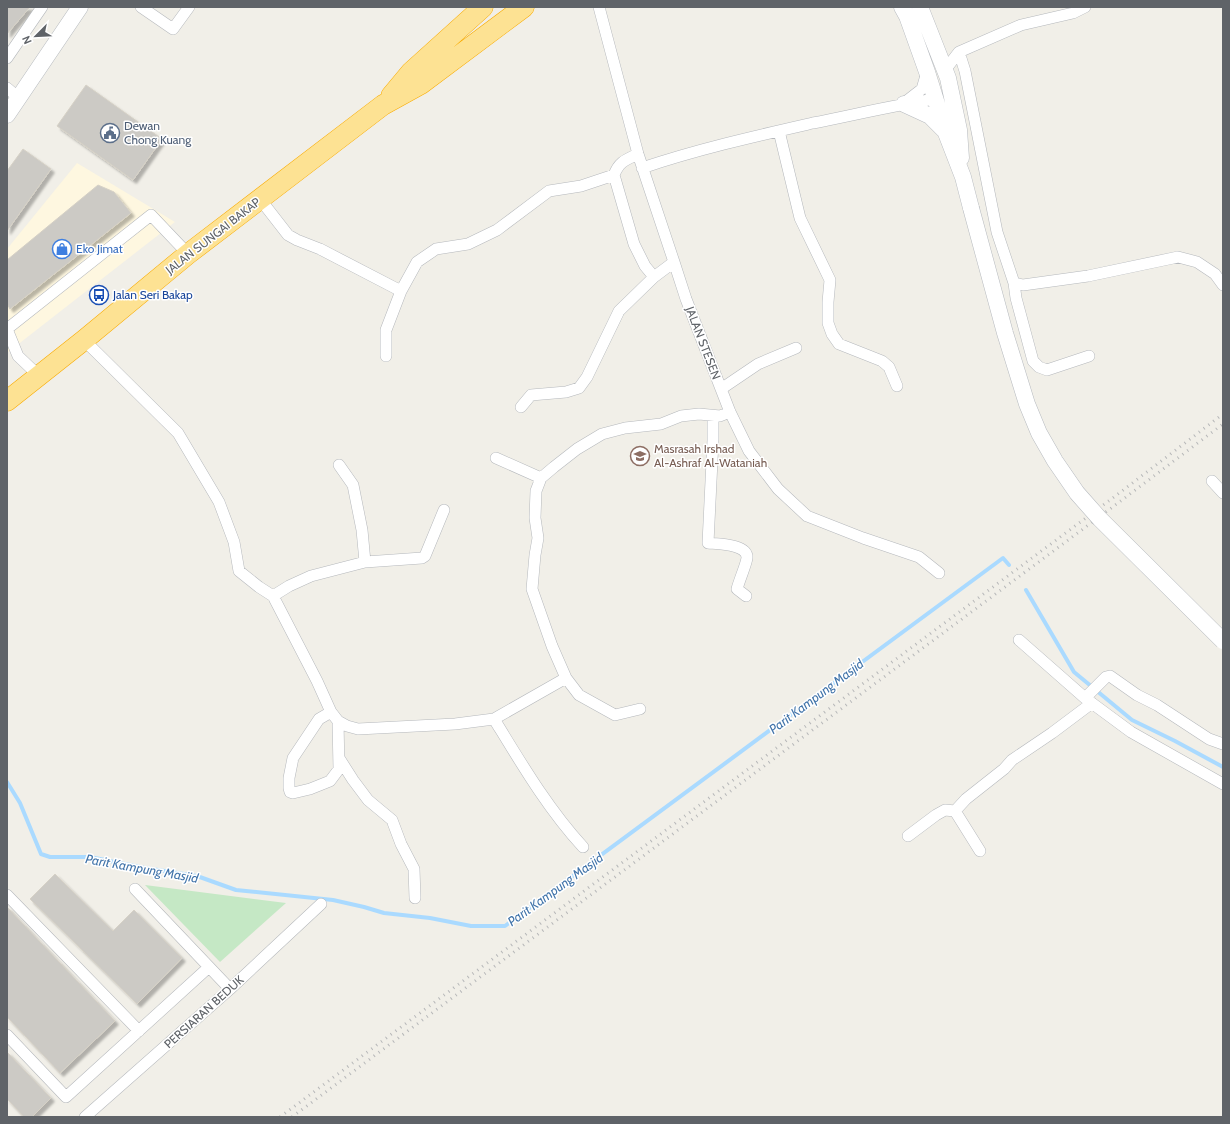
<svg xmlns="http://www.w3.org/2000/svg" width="1230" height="1124" viewBox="0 0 1230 1124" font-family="Cabin,sans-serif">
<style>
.commercial{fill:#fef7e0}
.green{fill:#c5e8c5}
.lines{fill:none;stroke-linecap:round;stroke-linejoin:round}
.stream{stroke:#aadaff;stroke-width:4}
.building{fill:#cccac5;stroke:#d6d1c6;filter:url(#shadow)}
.street-casing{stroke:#b5b8bc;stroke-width:12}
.secondary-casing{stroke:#b6babf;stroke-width:17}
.highway-casing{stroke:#f9ab00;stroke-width:21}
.street{stroke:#fff;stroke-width:11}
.secondary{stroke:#fff;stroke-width:16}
.highway{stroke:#fde293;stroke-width:20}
.rail{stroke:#b6b7b8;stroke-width:3;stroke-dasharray:1 5;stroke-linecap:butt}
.secondary-bridge-casing{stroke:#b6babf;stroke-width:17;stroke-linecap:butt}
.secondary-bridge{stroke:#fff;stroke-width:16}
.labels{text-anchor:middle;stroke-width:3;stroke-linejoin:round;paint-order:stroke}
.service-label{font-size:12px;fill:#4e5e75;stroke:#fff;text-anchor:start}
.street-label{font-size:12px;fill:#5f6368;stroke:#fff}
.shop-label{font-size:12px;fill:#366cbe;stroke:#fff;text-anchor:start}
.transit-label{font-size:12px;fill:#164399;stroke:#fff;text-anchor:start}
.education-label{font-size:12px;fill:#785e54;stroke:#fff;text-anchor:start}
.water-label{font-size:13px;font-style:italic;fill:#4174aa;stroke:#fff}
</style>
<defs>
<filter id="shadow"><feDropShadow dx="3.5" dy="3.5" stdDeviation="1" flood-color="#0004"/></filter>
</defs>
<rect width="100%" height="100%" fill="#f1efe8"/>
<path class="commercial" d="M 77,163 L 175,222 L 7,353 L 7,249 Z"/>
<path class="green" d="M 145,885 L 286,903 L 220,962 Z"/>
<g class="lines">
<path class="stream" d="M 1026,590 L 1074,672 L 1132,720 L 1175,741 L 1223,767
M 7,782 L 20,803 L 41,854 L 50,857 L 90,857 L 145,868 L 197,876 L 236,890 L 333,900 L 364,907 L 384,913 L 430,918 L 471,926 L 505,926 L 1003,558 L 1009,565"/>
</g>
<path class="building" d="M 7,7 L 30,7 L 7,34 Z
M 86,85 L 162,139 L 133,180 L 57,126 Z
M 23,149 L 51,169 L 7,231 L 7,171 Z
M 98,185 L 114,192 L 131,213 L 10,309 L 7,304 L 7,260 Z
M 55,874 L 113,931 L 134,910 L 182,958 L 137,1004 L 30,899 Z
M 7,907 L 115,1021 L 60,1073 L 7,1017 Z
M 7,1052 L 51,1098 L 32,1117 L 24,1117 L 7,1099 Z"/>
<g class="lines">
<g class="street-casing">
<path id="street" d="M 141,7 L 173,29 L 189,7
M 599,7 L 638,154 L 674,262 L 686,299 L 730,412 L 749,451 L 778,489 L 807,516 L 863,538 L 919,557 L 939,573
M 959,52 L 965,71 L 997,232 L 1014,283 L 1023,285 L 1088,276 L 1178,257 L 1197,262 L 1215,274 L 1223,285
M 7,58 L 42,7
M 945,70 L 959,52 L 1021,25 L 1073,13 L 1085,7
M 7,88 L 19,98
M 904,103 L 922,89 L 927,72
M 779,131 L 800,218 L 830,280 L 828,302 L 828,323 L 832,334 L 839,344 L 882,361 L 889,367 L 897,386
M 638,154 C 625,160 619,162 614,175 L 634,244 L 645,266 L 654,277
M 642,168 C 698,149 756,136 813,123 C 854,115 894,105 936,99
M 260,199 L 288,235 L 297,240 L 320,249 L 401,291
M 1014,283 L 1016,298 L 1033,361 L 1039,367 L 1047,370 L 1089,356
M 84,340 L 178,433 L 219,502 L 234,542 L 239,571 L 259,587 L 273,596 L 317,681 L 331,712 L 338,721 L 339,769 L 330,781 L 310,789 L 293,793 L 290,792 L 289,788 L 289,778 L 293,758 L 319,719 L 331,712
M 386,356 L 386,330 L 401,291 L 417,262 L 436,249 L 468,244 L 497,230 L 549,191 L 581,186 L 614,175
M 38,375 L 18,356 L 7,329 L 151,215 L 188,254
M 721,389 L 758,364 L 796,348
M 521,407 L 531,395 L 566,392 L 579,388 L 587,377 L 619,311 L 654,277 L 674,262
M 713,416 L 713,440 L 708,543 C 718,544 748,544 747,558 C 746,565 739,581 737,589 L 746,596
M 496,458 L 541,478
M 339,465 L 353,485 L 362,530 L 365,562
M 1212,481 L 1223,493
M 273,596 L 289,586 L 311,576 L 365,562 L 422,558 L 425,556 L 444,510
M 1019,640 L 1085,698 L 1131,732 L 1223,784
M 1085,698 L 1106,677 L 1110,676 L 1137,695 L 1157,705 L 1209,739 L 1223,744
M 640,709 L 615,715 L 579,695 L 566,678 L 552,646 L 532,589 L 535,555 L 538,538 L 535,518 L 536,491 L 541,478 L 554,467 L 577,449 L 602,434 L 625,428 L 661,424 L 681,416 L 699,414 L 720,416 L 730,412
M 494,719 C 521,763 548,809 583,847
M 338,721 L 347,726 L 358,729 L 455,724 L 494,719 L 566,678
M 339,758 L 353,780 L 368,800 L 392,820 L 401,844 L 414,869 L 415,898
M 908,836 L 936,815 L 945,810 L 955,811
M 980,851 L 955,811 L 966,799 L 1004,769 L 1012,760 L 1052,733 L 1092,703
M 135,889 L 230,989
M 7,895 L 139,1031
M 7,1035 L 66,1097 L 209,967
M 85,1117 L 230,989 L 321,904"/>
</g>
<g class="secondary-casing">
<path id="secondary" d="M 902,7 L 907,16 L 927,72 L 946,133 L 963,177 L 971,208
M 920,7 L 948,78 L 959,130 L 961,158
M 904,104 L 930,116 L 944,130
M 7,115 L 80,7"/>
</g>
<g class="highway-casing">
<path id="highway" d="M 391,96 L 411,72 L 483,7
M 7,401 L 84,340 L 188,254 L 383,105 L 421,84 L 524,7"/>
</g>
<use href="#street" class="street"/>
<use href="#secondary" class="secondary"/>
<use href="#highway" class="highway"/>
<path class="rail" d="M 280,1117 L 1114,497 L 1223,414
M 292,1117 L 1118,503 L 1223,424"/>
<g class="secondary-bridge-casing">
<path id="secondary-bridge" d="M 971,208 L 1005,333 L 1027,404 L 1039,433 L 1055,461 L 1077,493 L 1100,519 L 1223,641"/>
</g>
<use href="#secondary-bridge" class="secondary-bridge"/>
</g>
<defs>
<g id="civic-ring" transform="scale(1)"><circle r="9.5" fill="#fff" stroke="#5c6f8a" stroke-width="1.5"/><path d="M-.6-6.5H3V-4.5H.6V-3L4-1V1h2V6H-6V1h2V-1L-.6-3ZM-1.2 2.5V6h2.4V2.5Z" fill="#5c6f8a"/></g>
<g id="shop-ring" transform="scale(1)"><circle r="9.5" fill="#fff" stroke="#3f7fe0" stroke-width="1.5"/><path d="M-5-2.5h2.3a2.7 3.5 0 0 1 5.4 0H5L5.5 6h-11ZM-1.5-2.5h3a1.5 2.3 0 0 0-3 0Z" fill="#3f7fe0"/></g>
<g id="bus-ring" transform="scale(1)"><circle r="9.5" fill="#fff" stroke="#1a4fb4" stroke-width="1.5"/><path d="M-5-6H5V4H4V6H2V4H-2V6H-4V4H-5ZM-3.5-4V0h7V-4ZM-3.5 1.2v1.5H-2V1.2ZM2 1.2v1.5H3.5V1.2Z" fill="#1a4fb4"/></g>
<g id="school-ring" transform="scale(1)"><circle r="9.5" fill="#fff" stroke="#8d6e63" stroke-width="1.5"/><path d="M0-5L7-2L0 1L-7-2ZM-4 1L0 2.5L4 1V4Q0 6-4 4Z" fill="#8d6e63"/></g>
</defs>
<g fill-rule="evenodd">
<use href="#civic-ring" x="110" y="133"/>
<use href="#shop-ring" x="62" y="249"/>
<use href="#bus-ring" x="99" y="295"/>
<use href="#school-ring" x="640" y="456"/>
</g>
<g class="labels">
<g class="service-label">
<text x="124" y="130">Dewan<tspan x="124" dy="14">Chong Kuang</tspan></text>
</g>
<g class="street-label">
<text transform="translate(213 236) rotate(-38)" y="4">JALAN SUNGAI BAKAP</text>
<text transform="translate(703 343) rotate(69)" y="4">JALAN STESEN</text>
<text transform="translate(204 1012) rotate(-42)" y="4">PERSIARAN BEDUK</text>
</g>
<g class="shop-label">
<text x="76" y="253">Eko Jimat</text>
</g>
<g class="transit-label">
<text x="113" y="299">Jalan Seri Bakap</text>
</g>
<g class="education-label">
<text x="654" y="453">Masrasah Irshad<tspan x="654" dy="14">Al-Ashraf Al-Wataniah</tspan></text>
</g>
<g class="water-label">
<text transform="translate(816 696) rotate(-37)" y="5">Parit Kampung Masjid</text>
<text transform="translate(142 868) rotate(10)" y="5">Parit Kampung Masjid</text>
<text transform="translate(555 889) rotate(-36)" y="5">Parit Kampung Masjid</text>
</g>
</g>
<rect width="1230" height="1124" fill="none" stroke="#5f6368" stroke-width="16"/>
<g transform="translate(36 36) rotate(246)" stroke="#ffffff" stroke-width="3" paint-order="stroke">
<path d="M0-3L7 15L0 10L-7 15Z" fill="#5f6368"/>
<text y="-6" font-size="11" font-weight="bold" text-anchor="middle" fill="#5f6368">N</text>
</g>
</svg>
